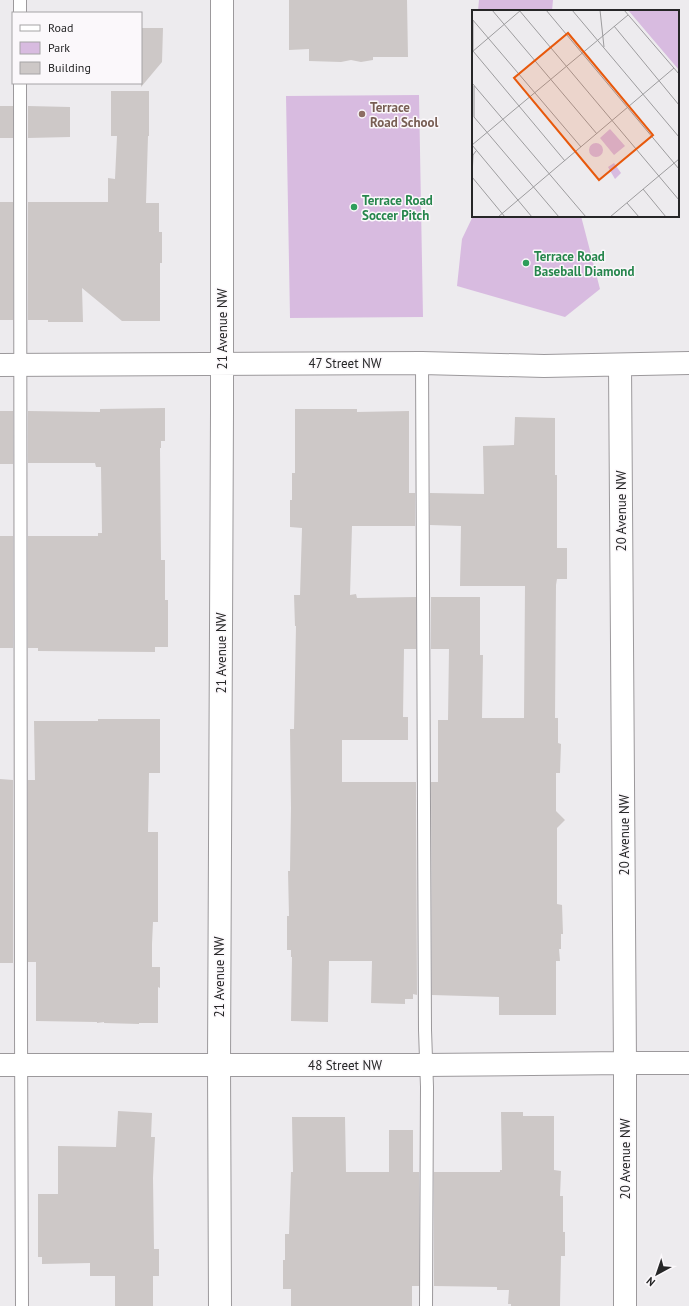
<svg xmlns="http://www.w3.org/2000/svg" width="689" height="1306" viewBox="0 0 689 1306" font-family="'PT Sans',sans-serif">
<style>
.green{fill:#d8bbe0}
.building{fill:#cdc8c7}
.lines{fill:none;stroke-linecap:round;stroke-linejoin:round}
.lane-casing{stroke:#9c999c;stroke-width:14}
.street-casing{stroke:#9c999c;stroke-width:24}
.lane{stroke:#fff;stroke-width:12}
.street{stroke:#fff;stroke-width:22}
.education-dot{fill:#8d6e63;stroke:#fbf8fb;stroke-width:1.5}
.leisure-dot{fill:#2e9e5b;stroke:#fbf8fb;stroke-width:1.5}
.labels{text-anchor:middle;stroke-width:3;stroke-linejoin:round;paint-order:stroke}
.education-label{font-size:13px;font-weight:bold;fill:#785e54;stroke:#fbf8fb;text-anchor:start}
.leisure-label{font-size:13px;font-weight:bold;fill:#27864d;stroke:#fbf8fb;text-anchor:start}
.street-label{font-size:13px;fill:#262627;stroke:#fbf8fb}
.inset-road{fill:none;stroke:#9d9c9e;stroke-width:1}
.view{fill:#e8590c;fill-opacity:0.15;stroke:#e8590c;stroke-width:2}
.inset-edge{fill:none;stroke:#262627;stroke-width:2}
</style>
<rect width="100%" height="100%" fill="#edebee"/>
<path class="green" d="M 479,0 L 553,0 L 552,11 L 478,11 Z
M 419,95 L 423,317 L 290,318 L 286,96 Z
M 473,216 L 581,216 L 600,289 L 565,317 L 457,286 L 462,239 Z"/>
<path class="building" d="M 289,0 L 407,0 L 408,57 L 373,57 L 373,60 L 361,62 L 351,60 L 341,62 L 309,61 L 309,49 L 289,50 Z
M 141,28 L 163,28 L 162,62 L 141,87 Z
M 111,91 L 149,91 L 149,136 L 148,136 L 146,203 L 159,203 L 159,232 L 162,232 L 162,263 L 160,263 L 160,321 L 122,321 L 82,288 L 83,322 L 48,322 L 48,320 L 28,320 L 28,202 L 108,202 L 108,178 L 115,179 L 117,136 L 111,136 Z
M 0,106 L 13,106 L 13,138 L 0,138 Z
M 28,106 L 70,107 L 70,137 L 28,138 Z
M 0,202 L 13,202 L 13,320 L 0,320 Z
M 165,408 L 165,441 L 161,441 L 161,448 L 160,448 L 161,560 L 165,560 L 165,600 L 168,600 L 168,647 L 155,647 L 155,652 L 38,651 L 38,648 L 28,648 L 28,536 L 98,536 L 98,533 L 102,533 L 101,467 L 96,467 L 95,463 L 28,463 L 28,411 L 100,412 L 100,409 Z
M 295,409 L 357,409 L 357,412 L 409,411 L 409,493 L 415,493 L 415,526 L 352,526 L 350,595 L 356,594 L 357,598 L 416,597 L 416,649 L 404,649 L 403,717 L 408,717 L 408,740 L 342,740 L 342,782 L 416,782 L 417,995 L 413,994 L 413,999 L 405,999 L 405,1004 L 371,1003 L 372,961 L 329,961 L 328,1022 L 291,1021 L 292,957 L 291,957 L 291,950 L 287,950 L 287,916 L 289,916 L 288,871 L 290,871 L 291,808 L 290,729 L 294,729 L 296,626 L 295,626 L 294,595 L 300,595 L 302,528 L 290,527 L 290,500 L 292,500 L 292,473 L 295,473 Z
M 0,411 L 13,411 L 13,464 L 0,464 Z
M 515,417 L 555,418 L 555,475 L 557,475 L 557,548 L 567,548 L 567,579 L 557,579 L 556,585 L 555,718 L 558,718 L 558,743 L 561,744 L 560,773 L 556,773 L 556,811 L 565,820 L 557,828 L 557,904 L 562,905 L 563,934 L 561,934 L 561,949 L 559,949 L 560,961 L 556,961 L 556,1015 L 499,1015 L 499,997 L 432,995 L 431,782 L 438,782 L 438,720 L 448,720 L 449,649 L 431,649 L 431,597 L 480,597 L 480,655 L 483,655 L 482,718 L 524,718 L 525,586 L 460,586 L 461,526 L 430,525 L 430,493 L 484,494 L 483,446 L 514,445 Z
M 0,536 L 13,536 L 13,648 L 0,648 Z
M 98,719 L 160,719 L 160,773 L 149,773 L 148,832 L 158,832 L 158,922 L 153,922 L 152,944 L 152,967 L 160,967 L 160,988 L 158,987 L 158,1023 L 139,1023 L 139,1024 L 104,1023 L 104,1022 L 97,1023 L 97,1022 L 36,1021 L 36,962 L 28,962 L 28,780 L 35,780 L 34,721 L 98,721 Z
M 0,779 L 13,780 L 13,963 L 0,963 Z
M 118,1111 L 152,1113 L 151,1137 L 155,1137 L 153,1178 L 154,1249 L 159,1249 L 159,1276 L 153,1276 L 153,1306 L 115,1306 L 115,1276 L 90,1276 L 90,1263 L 42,1264 L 42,1257 L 38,1257 L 38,1194 L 58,1194 L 58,1146 L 116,1147 Z
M 501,1112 L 523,1112 L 523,1116 L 554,1116 L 554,1170 L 561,1171 L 560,1196 L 563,1196 L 563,1232 L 565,1232 L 565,1256 L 561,1256 L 560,1306 L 511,1306 L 511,1304 L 508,1304 L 509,1290 L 497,1290 L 497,1287 L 434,1286 L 434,1172 L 500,1172 L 500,1170 L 502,1170 Z
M 292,1117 L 345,1117 L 346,1172 L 389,1172 L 389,1130 L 413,1130 L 413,1172 L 419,1172 L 419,1286 L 412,1286 L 412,1306 L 291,1306 L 291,1289 L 283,1289 L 283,1260 L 285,1260 L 285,1234 L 289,1234 L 291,1172 L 293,1172 Z"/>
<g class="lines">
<g class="lane-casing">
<path id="lane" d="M 20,13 L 20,0
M 20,83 L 21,1030 L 22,1306
M 422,363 L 425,1030 L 427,1087 L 426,1306"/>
</g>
<g class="street-casing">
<path id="street" d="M 0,365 L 422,363 L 544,366 L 689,363
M 620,365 L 625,1063 L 625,1306
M 0,1065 L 425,1065 L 625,1063 L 689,1063
M 220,1306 L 219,1064 L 222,412 L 222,0"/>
</g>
<use href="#lane" class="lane"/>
<use href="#street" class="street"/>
</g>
<circle class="education-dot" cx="362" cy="114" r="4"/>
<g class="leisure-dot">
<circle cx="354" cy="207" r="4"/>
<circle cx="526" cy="263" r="4"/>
</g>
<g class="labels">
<g class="education-label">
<text x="370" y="112">Terrace<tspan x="370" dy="15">Road School</tspan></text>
</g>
<g class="leisure-label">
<text x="362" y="205">Terrace Road<tspan x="362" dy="15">Soccer Pitch</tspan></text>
<text x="534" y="261">Terrace Road<tspan x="534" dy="15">Baseball Diamond</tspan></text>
</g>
<g class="street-label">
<text transform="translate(222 329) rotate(-90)" y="5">21 Avenue NW</text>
<text x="345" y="368">47 Street NW</text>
<text transform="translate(621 511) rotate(-90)" y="5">20 Avenue NW</text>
<text transform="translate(221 653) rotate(-90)" y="5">21 Avenue NW</text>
<text transform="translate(624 835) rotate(-90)" y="5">20 Avenue NW</text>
<text transform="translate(219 977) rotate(-90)" y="5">21 Avenue NW</text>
<text x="345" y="1070">48 Street NW</text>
<text transform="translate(625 1159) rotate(-90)" y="5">20 Avenue NW</text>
</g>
</g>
<g transform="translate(472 10)">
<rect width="207" height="207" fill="#edebee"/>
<path d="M 156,0 L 207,0 L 207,60 L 184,33 ZM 138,119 L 153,136 L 142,145 L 128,128 ZM117 140a7 7 0 1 1 14 0a7 7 0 1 1-14 0ZM 142,153 L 149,163 L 143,169 L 136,157 Z" fill="#d8bbe0"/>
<path class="inset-road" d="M 20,0 L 125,124M 47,0 L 207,190M 74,0 L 207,159M 100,0 L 207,127M 128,0 L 132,37M 152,0 L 207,64M 0,9 L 109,137M 1,10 L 1,41 L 93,151M 142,16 L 207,95M 0,42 L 49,0M 0,73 L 114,207M 2,76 L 2,107 L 87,207M 0,135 L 156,5M 0,135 L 60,207M 4,141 L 1,145 L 0,167 L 33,207M 171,179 L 194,207M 155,193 L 167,207M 26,207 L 202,58M 138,207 L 207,149"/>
<path class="view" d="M 96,23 L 181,125 L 127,170 L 42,68 Z"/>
<rect width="207" height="207" class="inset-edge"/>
</g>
<rect x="12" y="12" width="130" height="72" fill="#fbf8fb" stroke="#a6a4a6"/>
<rect x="20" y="25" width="20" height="6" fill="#ffffff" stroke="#a6a4a6"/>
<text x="48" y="32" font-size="12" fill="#262627">Road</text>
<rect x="20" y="42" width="20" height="12" fill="#d8bbe0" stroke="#a6a4a6"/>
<text x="48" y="52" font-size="12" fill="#262627">Park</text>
<rect x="20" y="62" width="20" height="12" fill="#cdc8c7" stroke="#a6a4a6"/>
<text x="48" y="72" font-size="12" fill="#262627">Building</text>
<g transform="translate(657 1274) rotate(220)" stroke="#fbf8fb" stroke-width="3" paint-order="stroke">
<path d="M0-3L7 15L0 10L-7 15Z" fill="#262627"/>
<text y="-6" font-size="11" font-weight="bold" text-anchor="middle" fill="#262627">N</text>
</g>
</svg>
